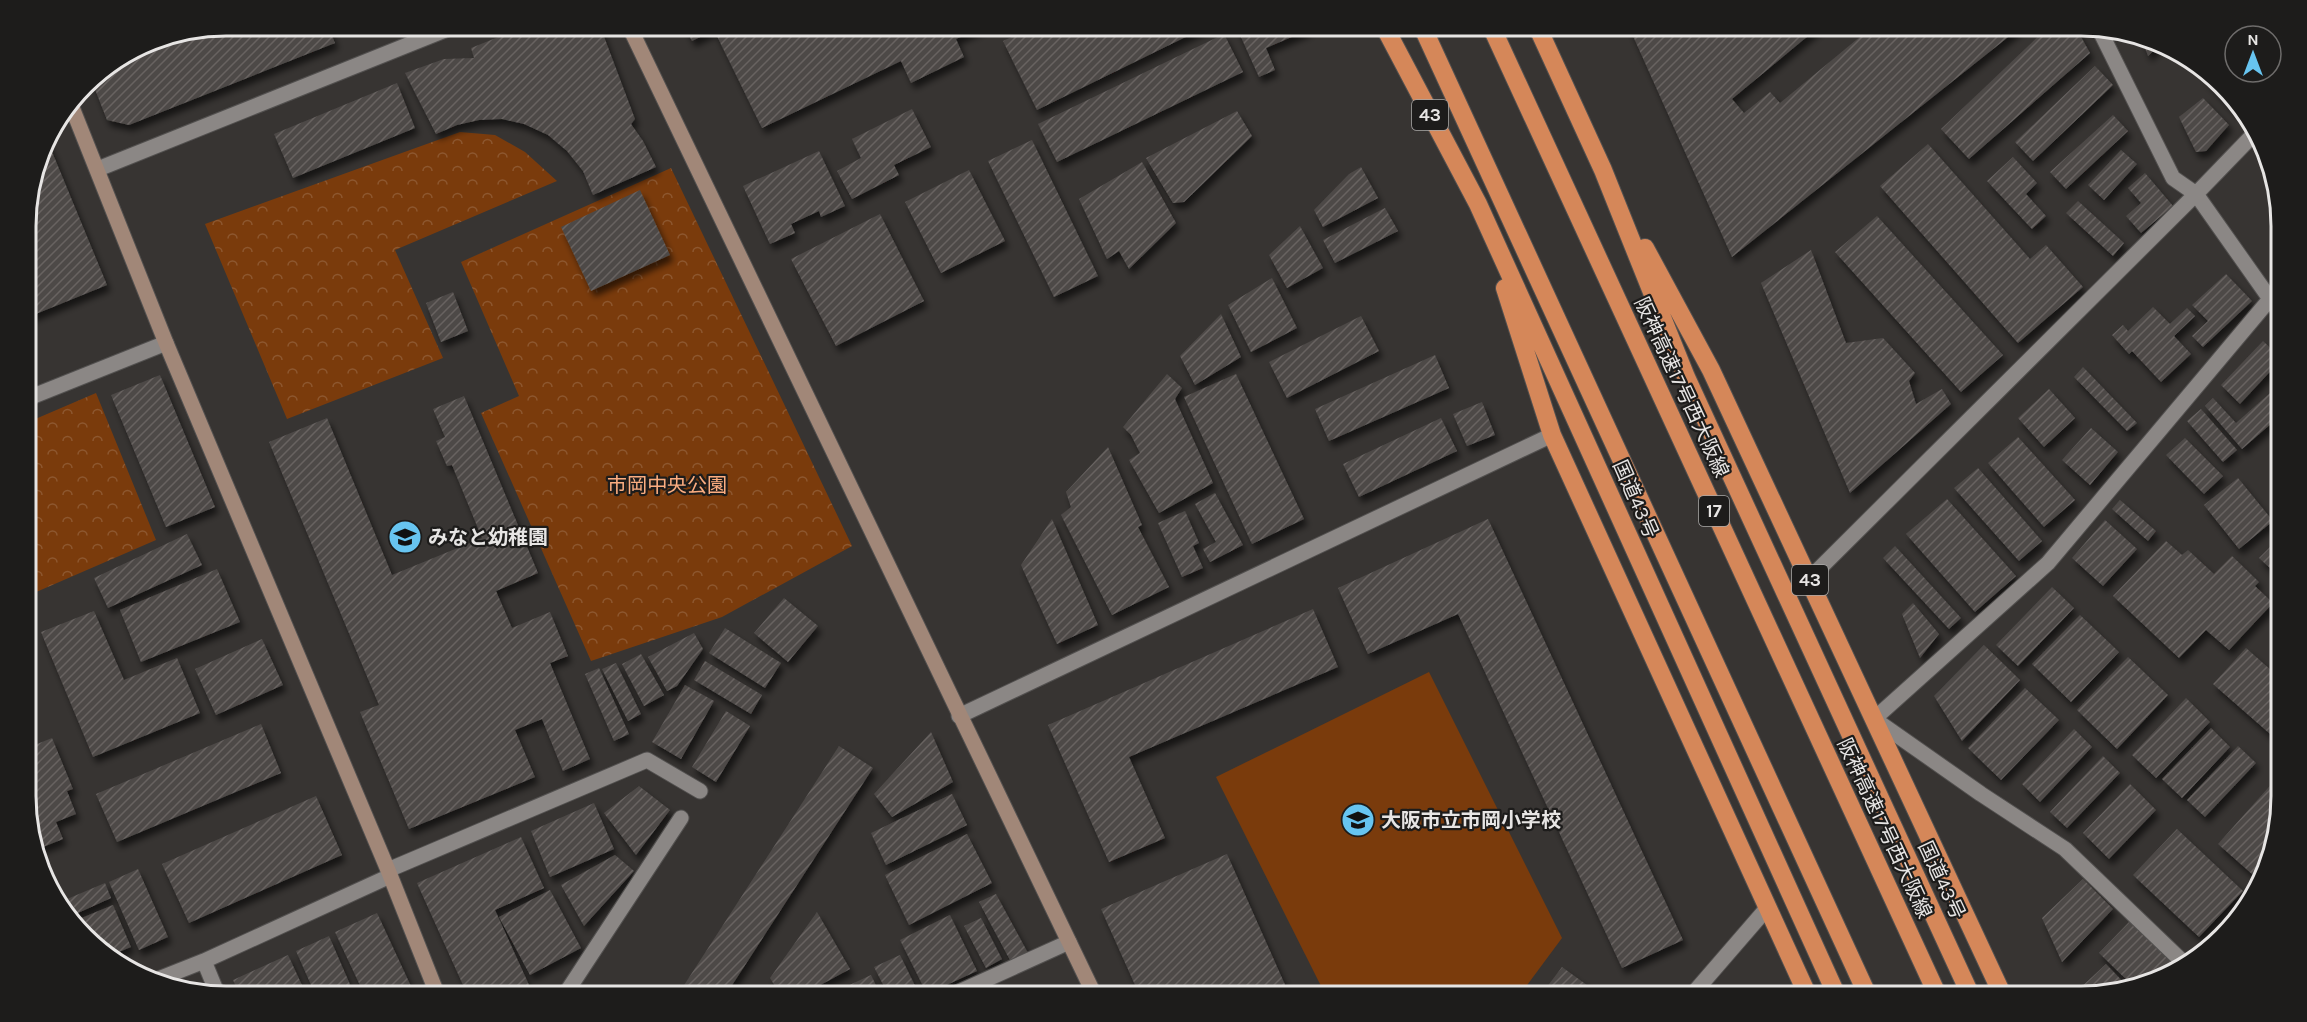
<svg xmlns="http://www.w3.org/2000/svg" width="2307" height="1022" viewBox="0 0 2307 1022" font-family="Karla,'Noto Sans JP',sans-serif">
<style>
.forest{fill:url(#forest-crowns)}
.garden{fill:#7a3b0c}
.building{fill:url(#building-hatch);filter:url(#shadow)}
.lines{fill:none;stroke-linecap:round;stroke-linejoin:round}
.street-casing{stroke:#52504f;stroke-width:17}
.secondary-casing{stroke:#52504f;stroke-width:17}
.highway-casing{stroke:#52504f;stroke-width:20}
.street{stroke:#8b8785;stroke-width:15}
.secondary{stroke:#a18778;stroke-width:15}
.highway{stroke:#d58759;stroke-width:18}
.labels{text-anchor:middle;stroke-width:4.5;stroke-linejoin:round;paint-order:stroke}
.shield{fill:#1d1c1b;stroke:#aaa9a8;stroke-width:1.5}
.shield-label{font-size:18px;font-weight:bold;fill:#e7e5e4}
.street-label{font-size:20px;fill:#e7e5e4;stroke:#1d1c1b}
.park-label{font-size:20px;fill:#fbad80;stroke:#1d1c1b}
.poi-label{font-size:20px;font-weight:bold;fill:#e7e5e4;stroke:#1d1c1b;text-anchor:start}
.rim{fill:none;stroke:#e7e5e4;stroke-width:3}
</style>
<defs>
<pattern id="forest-crowns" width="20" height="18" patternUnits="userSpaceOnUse" patternTransform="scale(1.5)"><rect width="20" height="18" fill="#7a3b0c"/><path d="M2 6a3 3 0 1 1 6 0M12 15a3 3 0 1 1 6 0" fill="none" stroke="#8d572f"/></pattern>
<pattern id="building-hatch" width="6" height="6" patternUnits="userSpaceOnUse" patternTransform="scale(1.5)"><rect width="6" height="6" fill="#4d4947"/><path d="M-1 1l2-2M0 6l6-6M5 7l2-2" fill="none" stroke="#676361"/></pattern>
<filter id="shadow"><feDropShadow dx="3.5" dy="6" stdDeviation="3" flood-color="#0009"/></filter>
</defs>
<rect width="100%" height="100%" fill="#373432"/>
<path class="forest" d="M 460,132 L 495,135 L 525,152 L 557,181 L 395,250 L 443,358 L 287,419 L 205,224 Z
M 671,168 L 852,546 L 722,617 L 591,661 L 481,413 L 519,396 L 461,262 Z
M 96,393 L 156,540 L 27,596 L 26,423 Z"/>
<path class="garden" d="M 1429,672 L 1562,938 L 1519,996 L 1326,996 L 1216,777 Z"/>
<path class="building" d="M 226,26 L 328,26 L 335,43 L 129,125 L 107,120 L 91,79 L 94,75 L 115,62 L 185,34 Z
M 526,26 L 600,26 L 635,119 L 631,124 L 643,141 L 656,167 L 593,195 L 583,171 L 567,151 L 548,135 L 524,124 L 502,119 L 479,120 L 457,125 L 436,134 L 405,73 L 444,59 L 474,58 L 471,48 Z
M 684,26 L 979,26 L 980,28 L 956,39 L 964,57 L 911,83 L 901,61 L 762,128 L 714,30 L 692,41 Z
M 1035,26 L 1208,26 L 1037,110 L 1003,41 Z
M 1236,26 L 1306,26 L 1308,30 L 1266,48 L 1275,70 L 1259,77 Z
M 1631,26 L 1820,26 L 1732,99 L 1744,113 L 1770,92 L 1780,103 L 1873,26 L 2022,26 L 1732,257 L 1629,27 Z
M 2049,26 L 2075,26 L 2090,53 L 1969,159 L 1941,129 Z
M 1224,34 L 1243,72 L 1057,162 L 1038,124 Z
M 2141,37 L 2158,41 L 2161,43 L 2148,56 Z
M 2095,66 L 2113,85 L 2033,161 L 2015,142 Z
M 2198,72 L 2240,104 L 2241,106 L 2235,112 Z
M 397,83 L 415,128 L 293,178 L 274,134 Z
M 2203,98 L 2229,125 L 2206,151 L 2196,152 L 2179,117 Z
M 912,109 L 931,147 L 894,165 L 899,175 L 852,199 L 837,171 L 861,158 L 852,139 Z
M 1237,111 L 1252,136 L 1184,202 L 1173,203 L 1146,158 Z
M 2113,115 L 2128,131 L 2066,189 L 2050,172 Z
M 1032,140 L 1098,276 L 1054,297 L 988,161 Z
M 48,142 L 107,285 L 26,318 L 26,213 L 44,143 Z
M 1928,144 L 2030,259 L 2046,245 L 2083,287 L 2018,343 L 1880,186 Z
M 2121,150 L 2137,164 L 2104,200 L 2088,185 Z
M 819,151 L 845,206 L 821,217 L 819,211 L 791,224 L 795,233 L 770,244 L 743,186 Z
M 2013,157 L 2037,183 L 2026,194 L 2046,216 L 2032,229 L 1987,181 Z
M 1142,162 L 1176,223 L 1129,269 L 1119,251 L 1107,259 L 1079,199 Z
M 1361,167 L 1378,198 L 1323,227 L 1314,210 L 1349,174 Z
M 969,170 L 1005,241 L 941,273 L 905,202 Z
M 2145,173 L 2173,206 L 2141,233 L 2126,216 L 2141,203 L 2128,188 Z
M 640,190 L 670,255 L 591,291 L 561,227 Z
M 2078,201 L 2124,243 L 2113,256 L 2066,213 Z
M 1385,208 L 1398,231 L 1335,263 L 1323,240 Z
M 880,214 L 924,301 L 836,346 L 791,259 Z
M 1877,216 L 2003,355 L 1961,392 L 1835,252 Z
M 1300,226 L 1323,268 L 1287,288 L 1269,255 Z
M 1811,250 L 1846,343 L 1883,338 L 1915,373 L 1909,381 L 1916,404 L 1942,389 L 1951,404 L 1850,493 L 1761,283 Z
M 2226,274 L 2252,301 L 2203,347 L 2192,336 L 2208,321 L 2192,305 Z
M 1272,278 L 1297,328 L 1251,352 L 1228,305 Z
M 453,292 L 468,331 L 441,342 L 426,303 Z
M 2153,307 L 2170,324 L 2187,308 L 2195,316 L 2174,336 L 2191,354 L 2161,382 L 2132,351 L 2129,354 L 2112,335 L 2123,325 L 2128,331 Z
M 1221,314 L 1241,357 L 1195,385 L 1180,356 Z
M 1361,316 L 1379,351 L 1287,398 L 1269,362 Z
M 2263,341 L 2280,357 L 2280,361 L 2240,404 L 2221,385 Z
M 1435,355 L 1449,388 L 1329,441 L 1315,409 Z
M 2083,367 L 2137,423 L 2127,431 L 2074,377 Z
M 1167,374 L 1182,388 L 1175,399 L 1213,483 L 1159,513 L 1129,460 L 1140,453 L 1131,435 L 1123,427 Z
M 1236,374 L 1304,519 L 1252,544 L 1184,397 Z
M 160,375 L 215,507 L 166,527 L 111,395 Z
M 2049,389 L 2075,418 L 2044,447 L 2018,418 Z
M 2270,393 L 2276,400 L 2280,396 L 2280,416 L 2242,449 L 2205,406 L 2213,398 L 2236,423 Z
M 464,396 L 538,573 L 496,591 L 512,628 L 550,612 L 568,656 L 550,663 L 590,759 L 563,771 L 542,719 L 515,730 L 535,777 L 409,829 L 360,712 L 379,705 L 269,442 L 327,418 L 392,575 L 482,538 L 452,465 L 447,466 L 436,441 L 445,437 L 433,409 Z
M 1482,402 L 1495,435 L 1467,446 L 1453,414 Z
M 2201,409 L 2237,450 L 2223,462 L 2187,421 Z
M 1441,418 L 1457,451 L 1359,497 L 1343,464 Z
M 2091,428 L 2118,452 L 2090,485 L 2062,460 Z
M 2018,437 L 2075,500 L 2044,527 L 1988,463 Z
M 2185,438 L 2223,476 L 2204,494 L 2166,455 Z
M 1108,447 L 1142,525 L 1138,527 L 1169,587 L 1112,615 L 1061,515 L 1071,507 L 1066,492 Z
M 1978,468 L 2042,541 L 2019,561 L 1954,488 Z
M 2238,478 L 2273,521 L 2239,549 L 2204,505 Z
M 1215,493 L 1243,545 L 1210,562 L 1203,549 L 1216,542 L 1195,504 Z
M 1947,499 L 2016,576 L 1975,612 L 1906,534 Z
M 2120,500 L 2156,531 L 2148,541 L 2112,509 Z
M 1185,511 L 1199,543 L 1193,546 L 1203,568 L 1182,577 L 1158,523 Z
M 1052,519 L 1098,625 L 1057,644 L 1021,565 Z
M 1488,519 L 1683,940 L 1622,968 L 1458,614 L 1368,654 L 1338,588 Z
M 2105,520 L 2137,549 L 2103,586 L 2072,558 Z
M 187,534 L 202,565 L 108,608 L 94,578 Z
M 2281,536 L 2281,578 L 2259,558 Z
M 2166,541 L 2182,555 L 2188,550 L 2214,574 L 2232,556 L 2259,582 L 2255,586 L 2273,603 L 2229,650 L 2206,630 L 2179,658 L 2113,596 Z
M 1895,546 L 1961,618 L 1949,629 L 1883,558 Z
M 217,569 L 240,622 L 141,662 L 120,610 Z
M 2052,587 L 2074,608 L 2018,666 L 1996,645 Z
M 784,598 L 818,626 L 788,662 L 754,633 Z
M 1913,603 L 1939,634 L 1920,658 L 1902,614 Z
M 1313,609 L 1338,667 L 1129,757 L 1165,838 L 1109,862 L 1048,725 Z
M 94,611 L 124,680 L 177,658 L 200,713 L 93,757 L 41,632 Z
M 2080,615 L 2119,652 L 2071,702 L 2032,664 Z
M 725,628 L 781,663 L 765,688 L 709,653 Z
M 694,633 L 703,649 L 677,686 L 667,691 L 648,657 Z
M 262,639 L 283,685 L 216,715 L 195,669 Z
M 1984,645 L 2020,680 L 1962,741 L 1934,696 Z
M 2246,648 L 2281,679 L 2281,735 L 2277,740 L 2213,684 Z
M 641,654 L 664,695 L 644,706 L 622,664 Z
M 2128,657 L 2168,695 L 2117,749 L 2077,710 Z
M 705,661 L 762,695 L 751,714 L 694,680 Z
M 616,663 L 641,714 L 628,721 L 602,669 Z
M 599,668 L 629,734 L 614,741 L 585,674 Z
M 685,685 L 714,701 L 681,759 L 652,742 Z
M 2025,688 L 2059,720 L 2001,780 L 1968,748 Z
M 2186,698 L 2210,722 L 2156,778 L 2132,755 Z
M 726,711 L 750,726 L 716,782 L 692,767 Z
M 261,724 L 281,773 L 117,842 L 96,794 Z
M 2211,728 L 2230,747 L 2182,798 L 2162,779 Z
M 2074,729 L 2092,747 L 2040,802 L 2022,784 Z
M 931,732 L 953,782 L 892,817 L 874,794 Z
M 52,738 L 73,789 L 67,791 L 76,814 L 56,822 L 63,839 L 38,849 L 27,823 L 27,748 Z
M 839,746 L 873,768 L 725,996 L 677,996 Z
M 2238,746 L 2256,763 L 2205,817 L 2187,800 Z
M 2103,756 L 2120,773 L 2067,828 L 2050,812 Z
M 2276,779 L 2281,784 L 2281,796 L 2266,873 L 2261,882 L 2218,844 Z
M 2130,784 L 2156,810 L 2109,859 L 2083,833 Z
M 639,786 L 670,810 L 636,855 L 604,813 Z
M 952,794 L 967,825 L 886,865 L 871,833 Z
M 316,796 L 342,855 L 189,923 L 162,864 Z
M 594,803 L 614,849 L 550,877 L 531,831 Z
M 2177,829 L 2243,891 L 2199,937 L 2133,875 Z
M 967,834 L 992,883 L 909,925 L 885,875 Z
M 521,837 L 544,888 L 495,910 L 534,996 L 468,996 L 417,883 Z
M 1227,854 L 1290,996 L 1140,996 L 1101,909 Z
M 615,855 L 634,871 L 584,926 L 561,885 Z
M 138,869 L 168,937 L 139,950 L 109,882 Z
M 2083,879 L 2113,909 L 2062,962 L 2042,918 Z
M 105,883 L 111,898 L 67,918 L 60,902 Z
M 550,890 L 581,948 L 530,975 L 499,917 Z
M 996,894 L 1028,953 L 1011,962 L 979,902 Z
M 113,905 L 131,947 L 114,954 L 72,922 Z
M 817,912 L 850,969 L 800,996 L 781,996 L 770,978 Z
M 377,913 L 415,995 L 412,996 L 365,996 L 335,932 Z
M 950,915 L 977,971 L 927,994 L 900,940 Z
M 981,918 L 1002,959 L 986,968 L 964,926 Z
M 2130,921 L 2178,967 L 2131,984 L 2099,953 Z
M 329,936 L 355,996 L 316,996 L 296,951 Z
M 288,955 L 307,996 L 240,996 L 233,980 Z
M 900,955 L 920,996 L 889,996 L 874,967 Z
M 2106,964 L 2126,985 L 2094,996 L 2078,996 L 2077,991 Z
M 1562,967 L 1602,996 L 1540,996 Z
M 871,975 L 881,996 L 826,996 Z
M 1012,990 L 1016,996 L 999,996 Z"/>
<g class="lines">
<g class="street-casing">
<path id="street" d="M 2099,29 L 2173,178 L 2196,194 L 2280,313
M 98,169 L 455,26
M 26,399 L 166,343
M 1809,579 L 2196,194 L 2253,135
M 959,716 L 1552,435
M 388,870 L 647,760 L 700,791
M 204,961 L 218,995
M 2186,965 L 2065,849 L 1981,794 L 1874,719 L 2048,563 L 2270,299
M 151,982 L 204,961 L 390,876
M 564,996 L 681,818
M 950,996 L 1069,942
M 1691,996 L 1768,907"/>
</g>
<g class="secondary-casing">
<path id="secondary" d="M 629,26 L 1095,996
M 71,105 L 166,343 L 388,870 L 438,996"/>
</g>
<g class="highway-casing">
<path id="highway" d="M 1384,26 L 1478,204 L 1837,996
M 1422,26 L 1868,996
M 1491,26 L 1938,996
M 1537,26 L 1603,170 L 1686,377 L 1971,996
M 1645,248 L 1711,370 L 2003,996
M 1505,288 L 1552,435 L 1808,996"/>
</g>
<use href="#street" class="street"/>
<use href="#secondary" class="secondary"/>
<use href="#highway" class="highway"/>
</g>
<defs>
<g id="school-disc" transform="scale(1.725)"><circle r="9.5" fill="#67c4f0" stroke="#1d1c1b"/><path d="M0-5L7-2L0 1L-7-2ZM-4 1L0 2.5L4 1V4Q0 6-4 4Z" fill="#111"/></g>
</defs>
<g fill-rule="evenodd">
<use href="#school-disc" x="405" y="537"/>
<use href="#school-disc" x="1358" y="820"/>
</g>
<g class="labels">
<g class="shield">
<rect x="1412" y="100" width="36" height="30" rx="4.5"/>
<rect x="1699" y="496" width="30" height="30" rx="4.5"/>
<rect x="1792" y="565" width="36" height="30" rx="4.5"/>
</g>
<g class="shield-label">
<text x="1430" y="121">43</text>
<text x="1714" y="517">17</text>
<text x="1810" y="586">43</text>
</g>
<g class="street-label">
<text transform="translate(1682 387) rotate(65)" y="7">阪神高速17号西大阪線</text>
<text transform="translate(1636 499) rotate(66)" y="7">国道43号</text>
<text transform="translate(1885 828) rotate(65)" y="7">阪神高速17号西大阪線</text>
<text transform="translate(1942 880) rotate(65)" y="7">国道43号</text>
</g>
<g class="park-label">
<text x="667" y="492">市岡中央公園</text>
</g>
<g class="poi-label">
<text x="428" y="544">みなと幼稚園</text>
<text x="1381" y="827">大阪市立市岡小学校</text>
</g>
</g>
<path d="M0 0H2307V1022H0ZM226 36H2081A190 190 0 0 1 2271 226V796A190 190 0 0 1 2081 986H226A190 190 0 0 1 36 796V226A190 190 0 0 1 226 36Z" fill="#1d1c1b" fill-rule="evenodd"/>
<path class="rim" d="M226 36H2081A190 190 0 0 1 2271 226V796A190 190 0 0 1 2081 986H226A190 190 0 0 1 36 796V226A190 190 0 0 1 226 36Z"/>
<g transform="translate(2253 54)"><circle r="28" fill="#1d1c1b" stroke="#6e6c6b" stroke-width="1.5"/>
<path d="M0-4.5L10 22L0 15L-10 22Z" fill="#67c4f0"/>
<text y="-9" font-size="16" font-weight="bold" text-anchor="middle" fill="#e7e5e4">N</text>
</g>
</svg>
